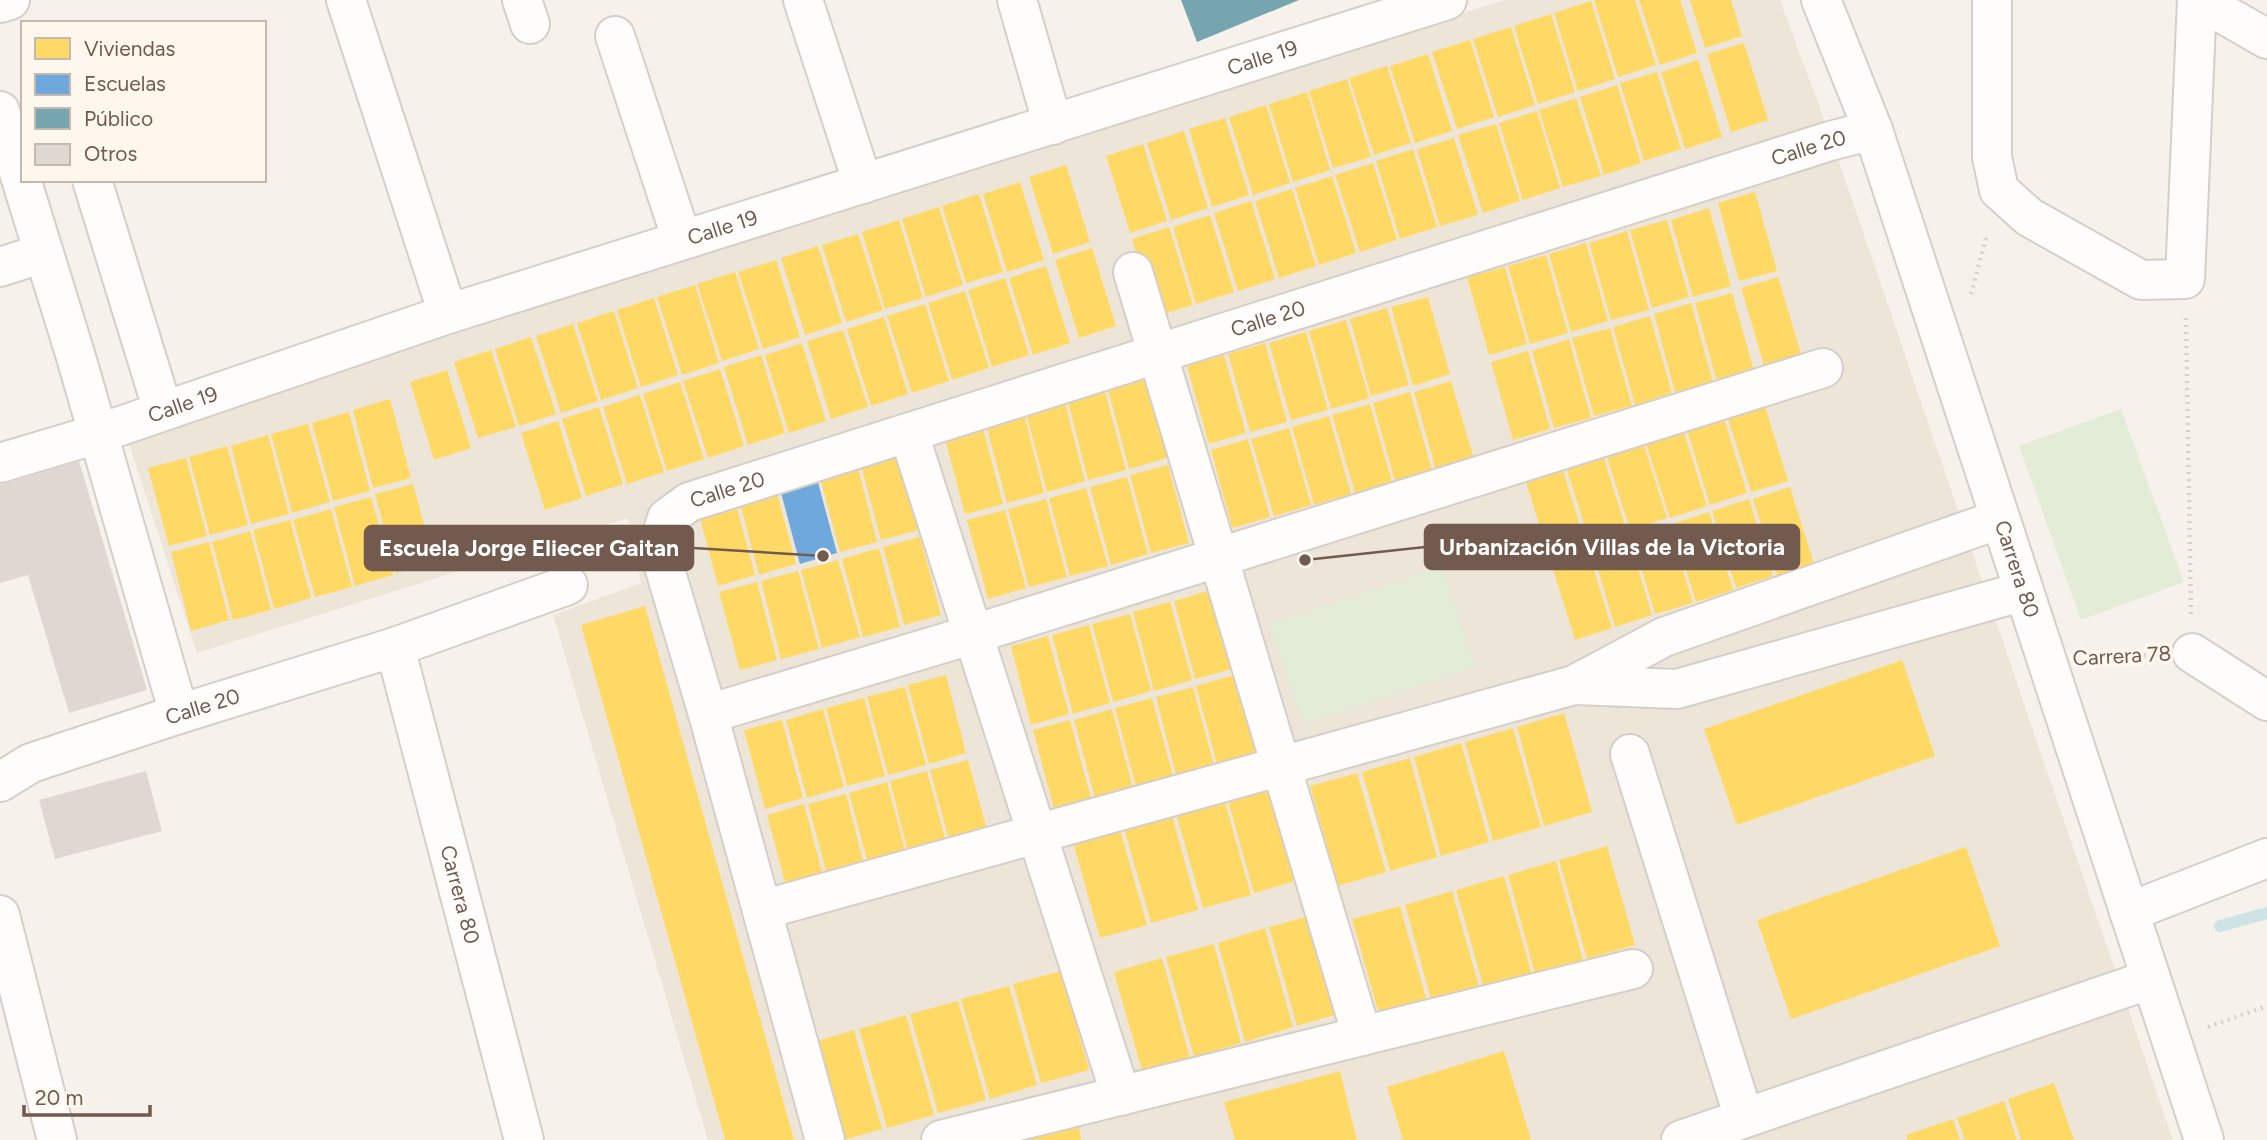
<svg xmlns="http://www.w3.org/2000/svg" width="2267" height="1140" viewBox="0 0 2267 1140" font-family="Figtree,sans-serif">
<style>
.residential{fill:#eee5d9}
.green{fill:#e3ecd7}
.homes{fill:#ffd966}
.schools{fill:#6fa8dc}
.public{fill:#76a5af}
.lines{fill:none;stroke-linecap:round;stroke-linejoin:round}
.stream{stroke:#cee3e5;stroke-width:12}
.building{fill:#dfd8d1}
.minor-casing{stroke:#d5cfc9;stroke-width:42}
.path{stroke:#d7d0cb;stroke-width:4.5;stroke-dasharray:2 5;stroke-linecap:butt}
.minor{stroke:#fefdfc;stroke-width:38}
.labels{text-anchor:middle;stroke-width:7;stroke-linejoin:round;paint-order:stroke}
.street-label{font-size:21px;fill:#725b4e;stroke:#fdf7ed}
.leader{fill:none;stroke:#725b4e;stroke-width:2.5}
.callout-dot{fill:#725b4e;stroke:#fdf7ed;stroke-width:2.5}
.callout{fill:#725b4e;stroke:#725b4e;stroke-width:2.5}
.callout-label{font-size:23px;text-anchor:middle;font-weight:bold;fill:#fff}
</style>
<rect width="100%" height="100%" fill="#f6f2eb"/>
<path class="residential" d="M 1504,0 L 1780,0 L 1832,141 L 2173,1140 L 708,1140 L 553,615 L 641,583 L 628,518 L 197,653 L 127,438 Z"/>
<path class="green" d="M 2121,409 L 2184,582 L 2081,620 L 2019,446 Z
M 1442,567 L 1475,667 L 1303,724 L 1270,624 Z"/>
<path class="homes" d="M 1594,0 L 1635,0 L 1656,65 L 1618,77 Z
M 1639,0 L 1680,0 L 1697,53 L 1660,65 Z
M 1690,0 L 1731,0 L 1742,36 L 1705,48 Z
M 1591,1 L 1615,79 L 1578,91 L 1554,13 Z
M 1551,14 L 1575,92 L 1538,104 L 1514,26 Z
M 1511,27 L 1535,105 L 1498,117 L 1473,39 Z
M 1470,40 L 1494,117 L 1457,129 L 1432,52 Z
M 1744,43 L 1768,120 L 1731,132 L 1707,54 Z
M 1428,54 L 1452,131 L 1415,143 L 1390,66 Z
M 1698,60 L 1722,137 L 1685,149 L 1661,72 Z
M 1387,66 L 1411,143 L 1374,155 L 1349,78 Z
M 1657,72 L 1681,149 L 1644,161 L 1620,83 Z
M 1347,79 L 1371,157 L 1333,168 L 1309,91 Z
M 1617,85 L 1641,163 L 1604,175 L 1580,97 Z
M 1307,92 L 1330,170 L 1293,182 L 1269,104 Z
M 1576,98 L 1601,176 L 1563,187 L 1539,110 Z
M 1266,105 L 1290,183 L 1253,195 L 1229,117 Z
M 1537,111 L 1560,188 L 1523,200 L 1499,123 Z
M 1225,118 L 1249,195 L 1212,207 L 1189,129 Z
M 1496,124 L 1520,201 L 1483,213 L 1458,135 Z
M 1184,131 L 1208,208 L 1171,220 L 1147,143 Z
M 1454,138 L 1478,215 L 1440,226 L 1417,149 Z
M 1143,144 L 1167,221 L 1130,233 L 1106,156 Z
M 1413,149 L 1437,227 L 1400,239 L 1376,161 Z
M 1373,163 L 1397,240 L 1360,252 L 1335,175 Z
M 1066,165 L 1090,242 L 1053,254 L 1029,177 Z
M 1332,176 L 1356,253 L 1319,265 L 1295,188 Z
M 1020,182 L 1044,260 L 1007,272 L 983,194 Z
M 1292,189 L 1316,266 L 1279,278 L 1255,201 Z
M 1755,192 L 1777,271 L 1739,281 L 1718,203 Z
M 979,194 L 1003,272 L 966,283 L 942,206 Z
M 1251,201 L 1275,279 L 1238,291 L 1214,213 Z
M 939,207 L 963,285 L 926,297 L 902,219 Z
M 1709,208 L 1731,286 L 1693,297 L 1671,220 Z
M 1210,215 L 1234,292 L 1196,304 L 1173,227 Z
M 899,220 L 923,298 L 885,309 L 862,232 Z
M 1667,220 L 1689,297 L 1652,308 L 1630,230 Z
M 1169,227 L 1193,305 L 1156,316 L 1132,239 Z
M 1627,231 L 1649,310 L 1611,320 L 1589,243 Z
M 858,234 L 883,310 L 846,322 L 822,245 Z
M 1586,243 L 1608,321 L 1571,332 L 1549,254 Z
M 818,246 L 842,323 L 805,335 L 781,258 Z
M 1092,248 L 1116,326 L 1079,338 L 1055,260 Z
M 1546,255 L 1568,333 L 1530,344 L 1508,266 Z
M 776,260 L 800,337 L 763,349 L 738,272 Z
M 1046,266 L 1070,343 L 1033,355 L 1009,278 Z
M 1505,267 L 1527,344 L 1489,355 L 1467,277 Z
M 735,272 L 759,349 L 722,361 L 697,284 Z
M 1778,277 L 1801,354 L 1764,365 L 1741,288 Z
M 1005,278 L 1029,355 L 992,367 L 968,290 Z
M 695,285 L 719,363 L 682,375 L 657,297 Z
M 965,291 L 989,368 L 952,380 L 928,303 Z
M 1732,293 L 1754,371 L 1717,382 L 1695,303 Z
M 1428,297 L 1450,374 L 1413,386 L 1391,307 Z
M 654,298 L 678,375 L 641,387 L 617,310 Z
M 1691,303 L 1713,382 L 1675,392 L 1654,314 Z
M 925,304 L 949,381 L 912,393 L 887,316 Z
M 1387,308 L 1409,385 L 1371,396 L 1350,319 Z
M 614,311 L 638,388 L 601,400 L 577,323 Z
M 1650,316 L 1672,393 L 1635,405 L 1613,327 Z
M 884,317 L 908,394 L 871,406 L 847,329 Z
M 1346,320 L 1369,398 L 1331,409 L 1309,331 Z
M 573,324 L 598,401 L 561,413 L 536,336 Z
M 1610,328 L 1632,406 L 1594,416 L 1572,338 Z
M 843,330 L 868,407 L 831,419 L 807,341 Z
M 1306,332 L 1328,410 L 1291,420 L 1269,343 Z
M 531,337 L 556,414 L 519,426 L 495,349 Z
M 1569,339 L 1591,418 L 1554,428 L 1532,351 Z
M 802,343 L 826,421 L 789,433 L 765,355 Z
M 1265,343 L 1287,422 L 1250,432 L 1228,354 Z
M 491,350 L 516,427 L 478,438 L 454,362 Z
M 1528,351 L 1550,429 L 1513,440 L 1491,362 Z
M 761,355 L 785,433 L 748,445 L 724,367 Z
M 1224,355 L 1246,433 L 1209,444 L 1187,366 Z
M 720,369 L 744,446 L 708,458 L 683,381 Z
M 447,370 L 471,448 L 434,460 L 410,382 Z
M 1146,380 L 1167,458 L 1129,469 L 1108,390 Z
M 1451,381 L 1474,459 L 1436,470 L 1414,392 Z
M 680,382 L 704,459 L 667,471 L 643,394 Z
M 1105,392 L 1126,470 L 1088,480 L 1068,402 Z
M 1410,392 L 1432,470 L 1395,481 L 1373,403 Z
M 640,395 L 664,472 L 627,484 L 603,407 Z
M 390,399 L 411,478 L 373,488 L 353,410 Z
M 1065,403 L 1085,481 L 1047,492 L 1026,413 Z
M 1764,403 L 1788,481 L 1751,492 L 1727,415 Z
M 1370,404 L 1392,482 L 1355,493 L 1332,415 Z
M 599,407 L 623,484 L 586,496 L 562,419 Z
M 349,412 L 370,491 L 333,501 L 312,423 Z
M 1024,414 L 1044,493 L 1007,503 L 986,425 Z
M 1723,415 L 1747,493 L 1710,505 L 1686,427 Z
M 1329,416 L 1351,494 L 1314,505 L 1292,427 Z
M 558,421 L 582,498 L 545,510 L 521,433 Z
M 308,424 L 330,502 L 292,513 L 271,434 Z
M 982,425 L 1003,504 L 965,514 L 944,435 Z
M 1289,428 L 1311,505 L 1274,516 L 1251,439 Z
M 1683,429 L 1707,506 L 1670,518 L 1645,441 Z
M 268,435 L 289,514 L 251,524 L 231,446 Z
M 1248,439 L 1270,517 L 1232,528 L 1211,450 Z
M 1643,442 L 1667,518 L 1630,530 L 1606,454 Z
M 227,446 L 248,525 L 210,535 L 189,457 Z
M 897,452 L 919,530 L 881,540 L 860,462 Z
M 1603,455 L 1627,532 L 1590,543 L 1566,467 Z
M 186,458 L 207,536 L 169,546 L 148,468 Z
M 857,464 L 877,542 L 840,552 L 819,474 Z
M 1168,465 L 1189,543 L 1151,553 L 1130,475 Z
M 1562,467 L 1586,545 L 1549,557 L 1525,479 Z
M 1127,477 L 1148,554 L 1111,565 L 1090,487 Z
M 413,484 L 434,562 L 396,573 L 375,494 Z
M 775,486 L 796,564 L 759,575 L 738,496 Z
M 1790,487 L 1814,564 L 1777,576 L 1753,499 Z
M 1086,488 L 1108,566 L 1070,576 L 1049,498 Z
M 371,497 L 393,575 L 355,586 L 334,507 Z
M 734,497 L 755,575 L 718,586 L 697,507 Z
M 1046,499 L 1067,577 L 1029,587 L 1008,509 Z
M 1749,499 L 1773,576 L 1736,588 L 1712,511 Z
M 331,509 L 352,587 L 315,597 L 293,520 Z
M 1005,510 L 1026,588 L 988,599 L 967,520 Z
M 1709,512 L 1733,590 L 1696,602 L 1672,524 Z
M 290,520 L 311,598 L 274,609 L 253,530 Z
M 1669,525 L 1693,603 L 1655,614 L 1632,537 Z
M 250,531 L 271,610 L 233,620 L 212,542 Z
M 920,537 L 941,615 L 904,625 L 883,547 Z
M 1629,538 L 1652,615 L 1615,627 L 1592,550 Z
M 209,542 L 229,620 L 191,631 L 171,552 Z
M 879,548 L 900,627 L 863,637 L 842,559 Z
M 1588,551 L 1612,628 L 1575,640 L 1551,563 Z
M 838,560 L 860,637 L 822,648 L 801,570 Z
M 798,571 L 819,649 L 781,659 L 761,581 Z
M 757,582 L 777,660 L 740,670 L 719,592 Z
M 1211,590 L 1232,669 L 1195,679 L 1174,601 Z
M 1170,602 L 1192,680 L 1154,691 L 1133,612 Z
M 645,606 L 794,1140 L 725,1140 L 581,625 Z
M 1130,614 L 1151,691 L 1113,702 L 1092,624 Z
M 1089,625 L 1110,703 L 1073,714 L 1052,635 Z
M 1048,636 L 1069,714 L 1031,725 L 1011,646 Z
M 1902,660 L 1935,756 L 1737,825 L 1704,729 Z
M 946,675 L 966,753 L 929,764 L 908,685 Z
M 1234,675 L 1255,753 L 1217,764 L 1196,686 Z
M 905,687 L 926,765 L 888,775 L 867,697 Z
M 1193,687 L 1214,765 L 1176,775 L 1156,697 Z
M 864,698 L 885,776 L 847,786 L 826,708 Z
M 1152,698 L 1173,776 L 1136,787 L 1115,708 Z
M 823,709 L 844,787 L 807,798 L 786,720 Z
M 1112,709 L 1133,788 L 1095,798 L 1074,720 Z
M 1564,713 L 1592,812 L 1544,826 L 1517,727 Z
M 782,720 L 803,798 L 765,809 L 744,730 Z
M 1070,720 L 1091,798 L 1054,809 L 1033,730 Z
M 1513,728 L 1541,827 L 1493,841 L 1465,742 Z
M 1461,743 L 1489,842 L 1441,856 L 1414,757 Z
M 1410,758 L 1437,857 L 1390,871 L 1362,772 Z
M 968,760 L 989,837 L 951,848 L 930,770 Z
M 927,771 L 948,849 L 910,860 L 890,781 Z
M 1357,773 L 1386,872 L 1338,886 L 1310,786 Z
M 1274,781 L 1302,879 L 1254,893 L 1226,794 Z
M 887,782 L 908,861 L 870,871 L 849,793 Z
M 846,794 L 866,872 L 829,882 L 808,804 Z
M 1223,795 L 1251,895 L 1203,908 L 1175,810 Z
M 804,804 L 825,883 L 788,893 L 767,815 Z
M 1171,811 L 1198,910 L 1151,923 L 1123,825 Z
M 1119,826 L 1147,925 L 1100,938 L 1072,839 Z
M 1607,846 L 1635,945 L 1587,959 L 1559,860 Z
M 1966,847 L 2000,946 L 1791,1019 L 1757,920 Z
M 1556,861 L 1583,960 L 1535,974 L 1508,875 Z
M 1504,876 L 1532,975 L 1484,989 L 1456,890 Z
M 1452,891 L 1480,990 L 1432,1003 L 1405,905 Z
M 1400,906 L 1428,1005 L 1380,1018 L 1352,919 Z
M 1317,914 L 1345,1012 L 1297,1026 L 1269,927 Z
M 1265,928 L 1293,1027 L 1245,1042 L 1218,943 Z
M 1214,944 L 1241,1043 L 1194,1057 L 1166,957 Z
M 1162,958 L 1190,1058 L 1142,1071 L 1114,972 Z
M 1061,971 L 1089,1070 L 1041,1083 L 1013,984 Z
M 1009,986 L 1037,1085 L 990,1099 L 961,999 Z
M 958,1001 L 986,1100 L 938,1113 L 910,1014 Z
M 906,1015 L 934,1115 L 887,1128 L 859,1029 Z
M 854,1030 L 882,1129 L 844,1140 L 834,1140 L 807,1044 Z
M 1504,1051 L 1531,1140 L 1403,1140 L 1387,1087 Z
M 1340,1071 L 1357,1140 L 1235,1140 L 1224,1102 Z
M 2054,1083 L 2074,1140 L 2021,1140 L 2008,1099 Z
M 2004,1101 L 2017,1140 L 1965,1140 L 1957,1118 Z
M 1953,1119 L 1960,1140 L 1908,1140 L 1906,1135 Z
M 1079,1127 L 1081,1140 L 1017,1140 L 1017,1139 Z"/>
<path class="schools" d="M 816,475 L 837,553 L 800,564 L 779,485 Z"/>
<path class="public" d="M 1181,0 L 1299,0 L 1197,42 Z"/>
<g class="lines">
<path class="stream" d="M 2220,926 L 2267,913"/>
</g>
<path class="building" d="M 79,461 L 147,690 L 69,713 L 28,575 L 0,583 L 0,485 Z
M 146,771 L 162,831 L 55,859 L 39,800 Z"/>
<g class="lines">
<g class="minor-casing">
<g id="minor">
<path d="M 346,0 L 448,314"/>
<path d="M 522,0 L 530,24"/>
<path d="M 803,0 L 863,184"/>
<path d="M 1017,0 L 1053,125"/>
<path id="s1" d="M 1821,0 L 1873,130 L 2204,1140"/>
<path d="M 1992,0 L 1992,157 L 1999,190 L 2029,217 L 2141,280 L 2185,279 L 2197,0"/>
<path d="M 2199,0 L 2267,39"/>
<path d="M 0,3 L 10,0"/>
<path d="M 615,36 L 682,240"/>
<path d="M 0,111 L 76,357 L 179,714"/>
<path d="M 92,180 L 163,411"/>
<path d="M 0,267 L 44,253"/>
<path d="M 1133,272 L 1362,1036"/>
<path d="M 909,434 L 1121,1096"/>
<path id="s2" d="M 0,463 L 97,434 L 448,314 L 1447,0"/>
<path id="s3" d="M 395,647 L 524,1140"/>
<path d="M 2192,653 L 2267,701"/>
<path d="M 1576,685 L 1677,689 L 2024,591"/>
<path d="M 708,714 L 974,634 L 1823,368"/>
<path d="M 1630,754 L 1744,1118"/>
<path id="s4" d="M 0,782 L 31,763 L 179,714 L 395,647 L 568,585"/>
<path d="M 762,910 L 1574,685 L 1664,637 L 2000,519"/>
<path d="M 2129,912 L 2267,858"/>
<path d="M 0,915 L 57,1140"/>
<path id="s5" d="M 825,1140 L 708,714 L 658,546 L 667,518 L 689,502 L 1830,141 L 1873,130"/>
<path d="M 941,1140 L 1633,969"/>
<path d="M 1681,1140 L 2151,979"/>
</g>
</g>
<path class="path" d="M 1971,294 L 1987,234
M 2186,318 L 2191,614
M 2088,658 L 2152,655
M 2208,1027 L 2267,1006"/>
<use href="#minor" class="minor"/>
</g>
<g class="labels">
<g class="street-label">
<text dy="7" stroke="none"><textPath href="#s2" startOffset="1326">Calle 19</textPath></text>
<text dy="7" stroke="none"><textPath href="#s5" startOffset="1848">Calle 20</textPath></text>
<text dy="7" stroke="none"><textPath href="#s2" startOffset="760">Calle 19</textPath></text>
<text dy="7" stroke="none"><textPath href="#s5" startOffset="1281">Calle 20</textPath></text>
<text dy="7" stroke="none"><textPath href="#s2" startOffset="192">Calle 19</textPath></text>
<text dy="7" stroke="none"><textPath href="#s5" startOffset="714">Calle 20</textPath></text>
<text dy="7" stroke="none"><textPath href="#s1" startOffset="602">Carrera 80</textPath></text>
<text transform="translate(2122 656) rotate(-3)" y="7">Carrera 78</text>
<text dy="7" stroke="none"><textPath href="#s4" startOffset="217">Calle 20</textPath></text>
<text dy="7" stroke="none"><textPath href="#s3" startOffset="256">Carrera 80</textPath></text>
</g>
</g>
<path class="leader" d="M1305 560L1425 547M823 556L693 548"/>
<g class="callout-dot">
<circle cx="1305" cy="560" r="7"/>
<circle cx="823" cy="556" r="7"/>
</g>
<g class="callout">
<rect x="1425" y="525" width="374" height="44" rx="7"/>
<rect x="365" y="526" width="328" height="44" rx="7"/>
</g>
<g class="callout-label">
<text x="1612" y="555">Urbanización Villas de la Victoria</text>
<text x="529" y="556">Escuela Jorge Eliecer Gaitan</text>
</g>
<rect x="21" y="21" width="245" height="161" fill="#fdf7ed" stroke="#c5b9ad" stroke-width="2"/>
<rect x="35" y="38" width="35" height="21" fill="#ffd966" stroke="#c5b9ad" stroke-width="2"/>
<text x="84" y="56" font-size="21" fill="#725b4e">Viviendas</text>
<rect x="35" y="74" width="35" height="21" fill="#6fa8dc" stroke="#c5b9ad" stroke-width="2"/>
<text x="84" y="91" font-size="21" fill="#725b4e">Escuelas</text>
<rect x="35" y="108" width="35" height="21" fill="#76a5af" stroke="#c5b9ad" stroke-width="2"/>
<text x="84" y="126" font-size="21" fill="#725b4e">Público</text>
<rect x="35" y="144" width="35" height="21" fill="#dfd8d1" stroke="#c5b9ad" stroke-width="2"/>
<text x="84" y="161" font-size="21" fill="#725b4e">Otros</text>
<path d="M24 1105v10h126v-10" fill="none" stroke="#725b4e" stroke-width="3.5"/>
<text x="35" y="1105" font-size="21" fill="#725b4e" stroke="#fdf7ed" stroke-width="5" paint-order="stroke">20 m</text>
</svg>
